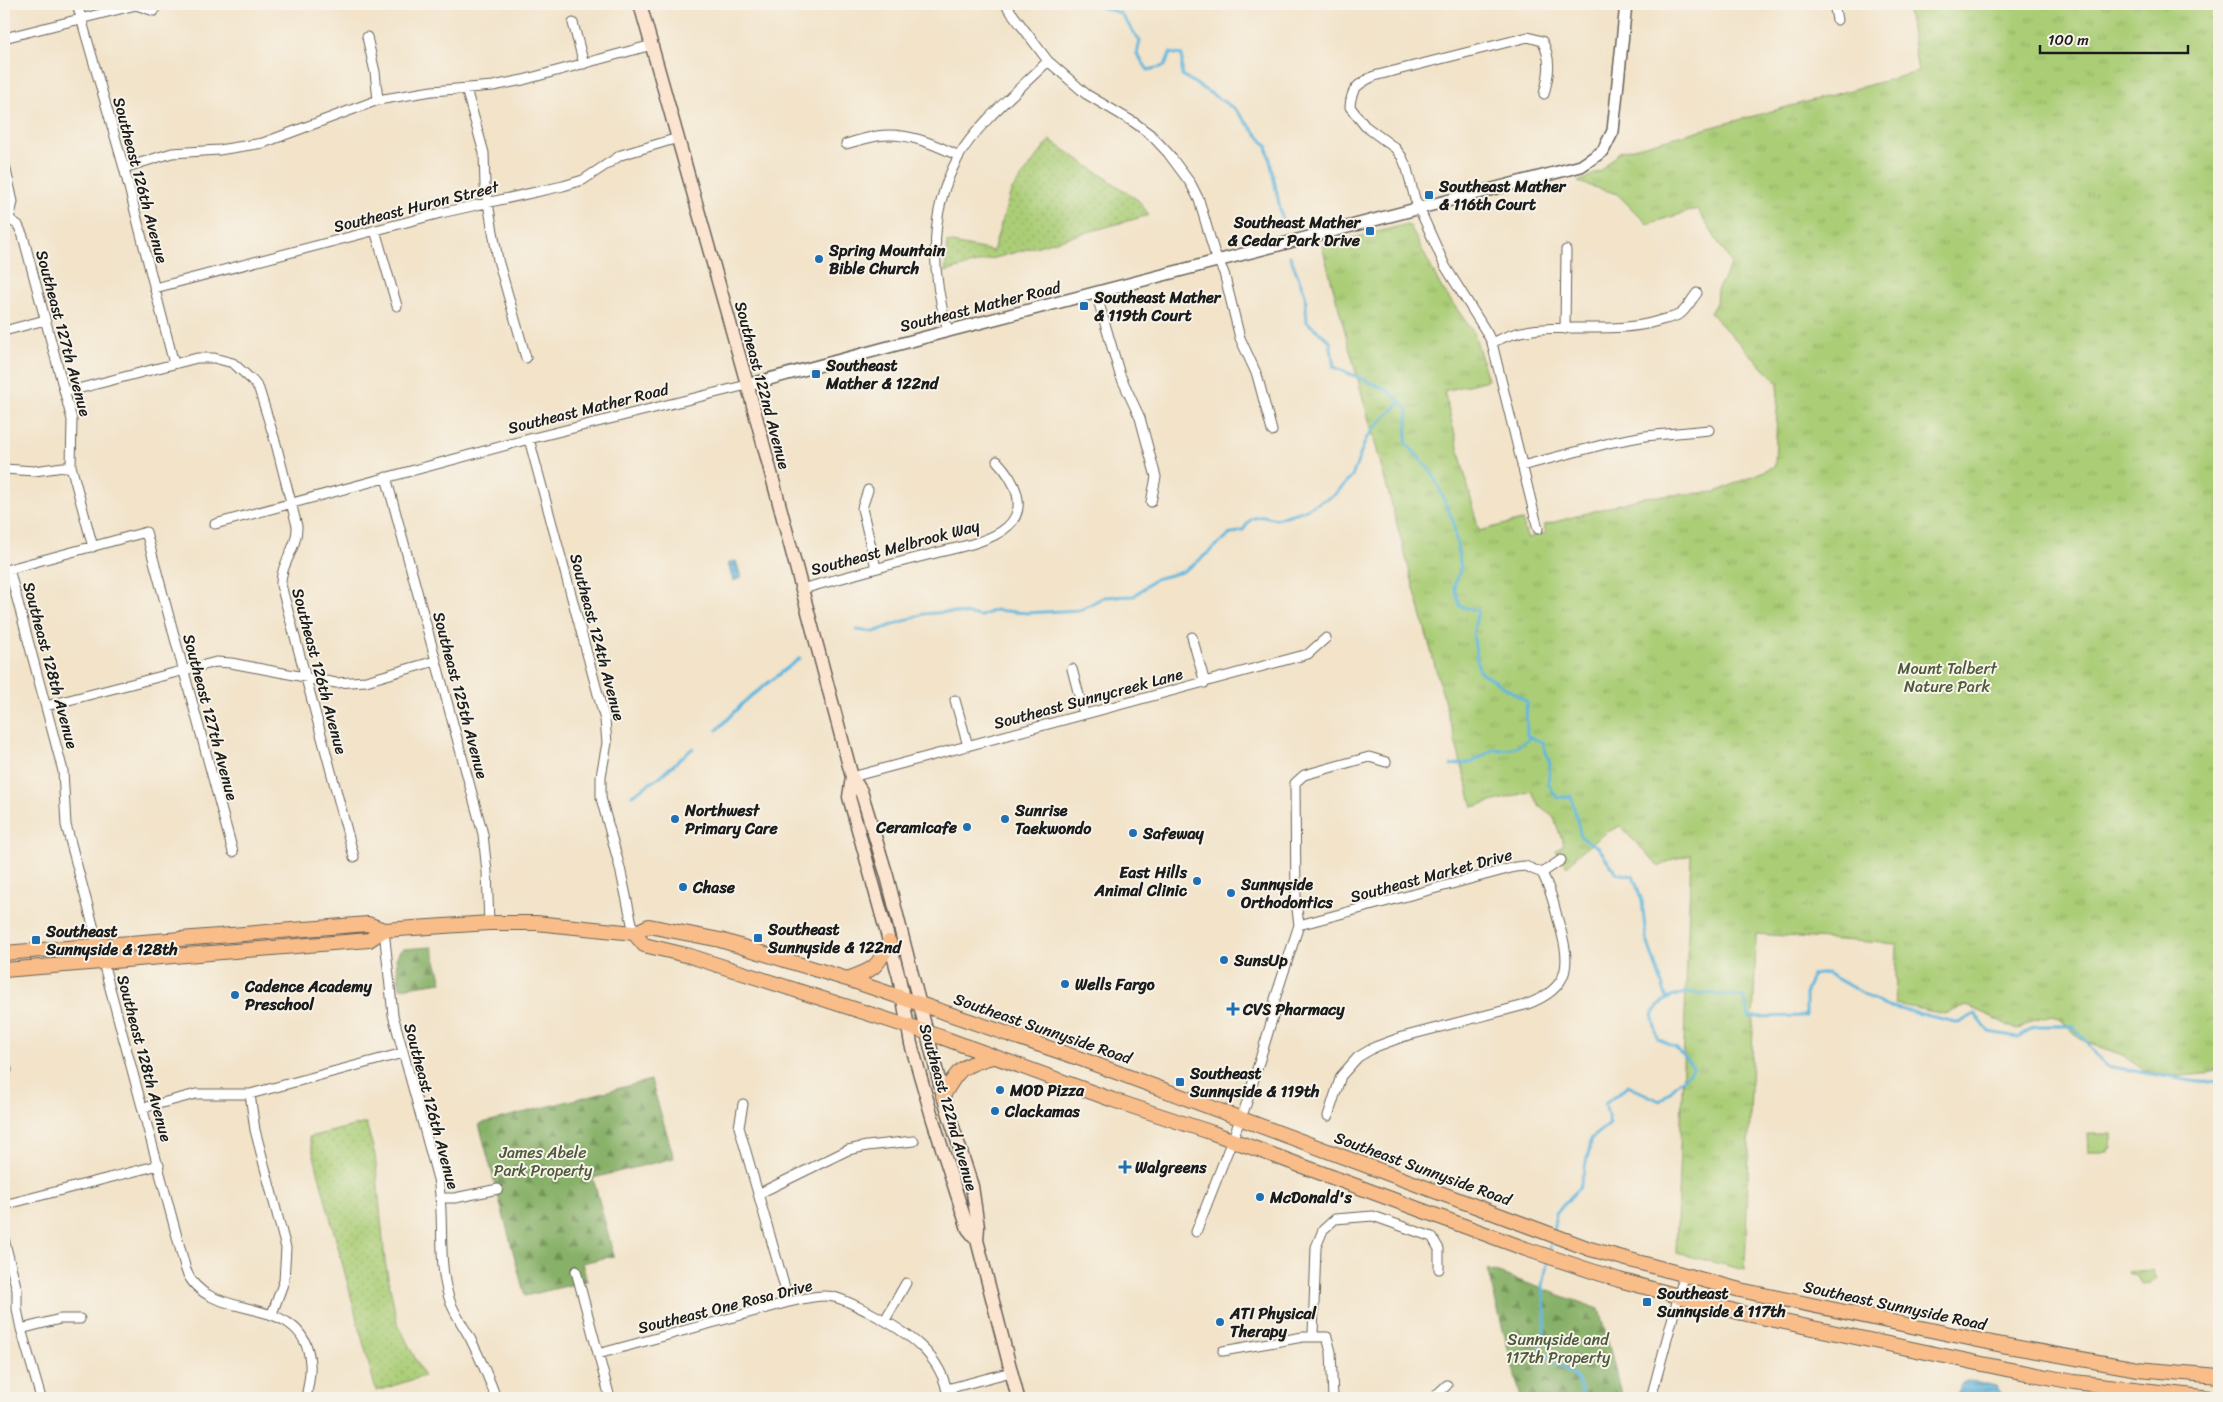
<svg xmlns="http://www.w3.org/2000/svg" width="2223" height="1402" viewBox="0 0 2223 1402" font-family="Sriracha,sans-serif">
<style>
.grass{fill:url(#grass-dots);stroke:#637449}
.forest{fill:url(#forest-firs);stroke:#526642}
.park{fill:url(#park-tufts);stroke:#637449}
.pitch{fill:#aacd76;stroke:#637449}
.water{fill:url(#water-rules);stroke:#3e6a7d}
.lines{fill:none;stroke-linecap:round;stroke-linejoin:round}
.stream{stroke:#61b7de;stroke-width:3}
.minor-casing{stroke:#676259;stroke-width:11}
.tertiary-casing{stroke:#676259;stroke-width:14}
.secondary-casing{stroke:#676259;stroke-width:15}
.primary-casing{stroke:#676259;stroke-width:16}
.minor{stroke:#fff;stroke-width:9}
.tertiary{stroke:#fff;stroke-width:11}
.secondary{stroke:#fce5d0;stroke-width:12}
.primary{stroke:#f8bd89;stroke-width:14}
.poi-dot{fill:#1f6fb2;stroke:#f7f3e8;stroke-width:2}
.labels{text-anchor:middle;stroke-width:4;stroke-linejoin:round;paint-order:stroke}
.street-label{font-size:16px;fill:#1c1c1c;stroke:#f7f3e8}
.poi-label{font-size:16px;font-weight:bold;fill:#1c1c1c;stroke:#f7f3e8;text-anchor:start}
.park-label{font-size:16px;fill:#4e5a3c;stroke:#f7f3e8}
</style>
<defs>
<pattern id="grass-dots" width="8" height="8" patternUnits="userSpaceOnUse" patternTransform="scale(1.25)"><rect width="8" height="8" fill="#aacd76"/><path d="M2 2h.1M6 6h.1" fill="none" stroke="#92af66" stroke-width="1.8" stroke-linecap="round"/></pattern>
<pattern id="forest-firs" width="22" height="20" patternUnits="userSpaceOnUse" patternTransform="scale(1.25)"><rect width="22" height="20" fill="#87b067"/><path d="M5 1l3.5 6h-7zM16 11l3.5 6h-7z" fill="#6e8e54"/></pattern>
<pattern id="park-tufts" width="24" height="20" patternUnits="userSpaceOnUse" patternTransform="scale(1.25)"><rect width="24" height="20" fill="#aacd76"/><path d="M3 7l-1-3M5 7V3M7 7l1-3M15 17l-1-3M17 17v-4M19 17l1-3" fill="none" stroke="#92af66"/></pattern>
<pattern id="water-rules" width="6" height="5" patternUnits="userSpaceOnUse" patternTransform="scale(1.25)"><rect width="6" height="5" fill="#61b7de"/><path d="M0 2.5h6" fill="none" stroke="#4f94b3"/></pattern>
</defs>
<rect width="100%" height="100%" fill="#f7f3e8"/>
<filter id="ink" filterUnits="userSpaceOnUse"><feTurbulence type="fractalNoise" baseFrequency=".02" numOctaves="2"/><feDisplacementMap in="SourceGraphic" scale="10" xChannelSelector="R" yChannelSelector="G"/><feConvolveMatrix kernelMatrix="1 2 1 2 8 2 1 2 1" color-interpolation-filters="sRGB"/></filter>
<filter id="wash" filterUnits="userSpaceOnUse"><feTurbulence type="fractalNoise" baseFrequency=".0096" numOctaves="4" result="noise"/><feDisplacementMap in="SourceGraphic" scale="20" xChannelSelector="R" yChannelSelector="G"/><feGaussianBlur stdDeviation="1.12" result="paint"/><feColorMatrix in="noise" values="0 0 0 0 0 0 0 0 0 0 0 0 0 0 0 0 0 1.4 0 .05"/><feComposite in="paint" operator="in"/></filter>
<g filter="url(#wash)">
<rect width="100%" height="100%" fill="#f2e3c9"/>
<path class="grass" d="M 1050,140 L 1138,200 L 1149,215 L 945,272 L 947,242 L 993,251 L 1011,191 Z
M 366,1123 L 375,1155 L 385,1262 L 397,1322 L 424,1376 L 376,1391 L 309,1137 Z"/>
<path class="forest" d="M 432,947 L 442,982 L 400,988 L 396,959 L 399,952 L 403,949 Z
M 651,1080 L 674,1158 L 593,1178 L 614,1256 L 582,1263 L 587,1281 L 525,1296 L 479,1124 Z
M 1487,1269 L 1599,1309 L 1623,1398 L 1521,1398 Z"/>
<path class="park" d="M 1907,4 L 2219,4 L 2219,1069 L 2203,1074 L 2172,1077 L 2143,1070 L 2125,1056 L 2082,1040 L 2060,1019 L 2052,1015 L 2035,1019 L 2017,1030 L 1992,1017 L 1967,1006 L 1945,1014 L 1895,1004 L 1897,944 L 1756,934 L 1745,1270 L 1676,1253 L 1691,855 L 1673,859 L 1659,867 L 1620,826 L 1607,832 L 1575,856 L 1576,858 L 1567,866 L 1556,851 L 1564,845 L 1554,818 L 1538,804 L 1532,791 L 1473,807 L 1322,246 L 1404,225 L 1410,226 L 1441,287 L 1474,333 L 1488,380 L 1444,391 L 1479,531 L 1522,520 L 1527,538 L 1546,533 L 1544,525 L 1645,497 L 1716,492 L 1775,466 L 1778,383 L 1710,313 L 1716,303 L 1717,290 L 1732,264 L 1697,209 L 1647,224 L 1617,194 L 1578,182 L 1601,171 L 1619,152 L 1918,72 Z
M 2152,1270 L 2156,1279 L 2152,1280 L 2151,1283 L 2141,1284 L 2137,1276 L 2129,1275 L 2128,1272 Z"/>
<path class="pitch" d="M 2088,1134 L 2111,1134 L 2111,1148 L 2108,1149 L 2108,1152 L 2089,1152 Z"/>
<path class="water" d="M 736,561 L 741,578 L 733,581 L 728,563 Z
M 1971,1381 L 1997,1386 L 2001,1398 L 1956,1398 C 1957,1388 1961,1382 1971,1381 Z"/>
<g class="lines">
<path class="stream" d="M 1096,4 L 1097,6 L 1120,13 L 1140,41 L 1137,54 L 1148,70 L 1165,66 L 1170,53 L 1182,55 L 1182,75 L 1235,109 L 1267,146 L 1284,228
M 1290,256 L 1305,294 L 1307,322 L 1330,341 L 1334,367 L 1388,390 L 1408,410 L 1406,443 L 1433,474 L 1453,521 L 1461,568 L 1454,586 L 1460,606 L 1478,611 L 1473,634 L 1479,671 L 1526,701 L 1527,735 L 1543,743 L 1550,764 L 1548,783 L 1557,798 L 1571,796 L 1581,837 L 1598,847 L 1616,873 L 1633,876 L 1642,901 L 1646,937 L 1667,999
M 857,630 L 874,632 L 923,614 L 946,612 L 981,616 L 995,610 L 1027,613 L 1080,610 L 1104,597 L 1134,596 L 1155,579 L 1182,572 L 1197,562 L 1229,535 L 1243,530 L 1251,519 L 1264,516 L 1276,519 L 1302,511 L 1334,495 L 1352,477 L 1366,439 L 1378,424 L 1401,402
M 717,730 L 746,700 L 800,658
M 1451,765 L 1473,762 L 1494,749 C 1508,752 1520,747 1530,737
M 632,795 L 658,778 L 693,748
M 1553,1232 L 1556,1213 L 1580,1187 L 1592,1138 L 1610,1124 L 1605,1104 L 1628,1086 L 1660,1101 L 1694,1068 L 1675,1047 L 1658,1039 L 1652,1015 C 1671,981 1712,996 1744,997 L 1749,1017 L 1806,1016 L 1806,992 L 1812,975 L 1827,973 L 1883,1005 L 1959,1023 L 1975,1014 L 1989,1032 L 2018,1037 L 2035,1026 L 2073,1026 L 2106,1066 L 2197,1082 L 2219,1080
M 1549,1251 L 1552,1238
M 1548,1260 L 1543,1285 L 1546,1323 L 1540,1349 L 1575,1377 L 1582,1390 L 1577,1398"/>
</g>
</g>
<g filter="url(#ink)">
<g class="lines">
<g class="minor-casing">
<path id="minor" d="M 77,4 L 124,168 L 174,364
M 1005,4 L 1048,61 L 1086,94 L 1135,123 L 1151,135 L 1168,153 L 1191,184 L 1199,200 L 1214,251 L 1224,273 L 1240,338 L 1257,375 L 1272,431
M 1834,4 L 1837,20
M 573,23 L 584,64
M 367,37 L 375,72 L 378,100
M 4,38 L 136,5 L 154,11
M 466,89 L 484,153 L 485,186 L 498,260 L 526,358
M 846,144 C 856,141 866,138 877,136 C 905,131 934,144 959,156
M 4,161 L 13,202 L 9,219
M 124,168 L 172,153 L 219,150 L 263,143 L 378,100 L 432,91 L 493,86 L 523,80 L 652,45
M 9,219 L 18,225 L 23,236 L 72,420 L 71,466 L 93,547
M 375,230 L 397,306
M 155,288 L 441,213 L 563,186 L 583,180 L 621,155 L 678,138
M 1096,293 L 1120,375 L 1140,418 L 1156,477 L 1151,502
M 1565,329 L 1566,250
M 4,331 L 45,320
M 948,331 C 931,273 928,211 959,156 C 976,125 1021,88 1048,61
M 1492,343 C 1542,315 1603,338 1658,321 C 1664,319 1674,318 1680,314 C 1686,310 1692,299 1697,293
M 66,392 L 197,358 L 214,358 L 233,363 L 253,381 L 259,389 L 276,444 L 297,526 C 298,548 280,564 281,585 L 354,857
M 529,439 L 605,720 L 607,743 L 601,776 L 601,798 L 620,868 L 634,933
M 1522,466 L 1613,442 L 1645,436 L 1709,430
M 4,469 L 34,471 L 71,466
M 386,477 L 483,834 L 487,872 L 489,923
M 868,490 L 862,508 L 876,568
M 215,524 L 529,439 L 747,385
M 1538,529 L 1492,343 L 1487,333 L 1445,266 L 1415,199 L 1407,169 L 1402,157 L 1395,148 L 1365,126 L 1350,107 C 1351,88 1358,84 1374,76 L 1528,37 L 1542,41 C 1552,59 1549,75 1544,94
M 802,589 C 843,578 883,566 924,556 C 948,549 988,544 1007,527 C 1030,507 1013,478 997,461
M 1192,637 L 1205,683
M 1072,669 L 1084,714
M 955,700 L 968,746
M 46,706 L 216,662 L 231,663 L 336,683 L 366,681 L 435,661
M 852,777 L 1308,654 L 1326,638
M 233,852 L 146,532 L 9,569 L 63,771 L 66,825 L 186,1270 C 207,1326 306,1289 310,1364 C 311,1375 308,1387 306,1398
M 1542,873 L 1561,860
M 1299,925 L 1515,867 L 1525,866 L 1542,873
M 384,930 L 393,1015 L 438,1179 C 445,1219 437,1259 449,1298 C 453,1312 463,1325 470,1338 C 480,1358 489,1378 496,1398
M 4,1071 L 7,1070
M 250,1094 L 255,1130 L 286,1248 L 284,1281 L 272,1314
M 743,1104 L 739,1127 L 789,1302
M 143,1108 L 196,1094 L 250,1094 L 403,1053
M 1328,1116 L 1341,1076 L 1358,1057 L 1375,1047 L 1402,1037 L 1525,1005 C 1573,988 1571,963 1558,920 C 1554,904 1550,888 1542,873
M 758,1194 L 848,1150 L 867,1146 L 914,1141
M 441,1198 L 455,1198 L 498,1189
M 4,1205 L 159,1165
M 1196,1232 L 1247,1102 L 1274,1013 L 1275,999 L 1299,925 L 1296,901 L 1295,783 L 1304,775 L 1369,757 L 1386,762
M 4,1239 L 17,1290 L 17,1309 L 21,1329 L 41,1398
M 576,1271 L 610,1398
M 885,1320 L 906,1283
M 21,1329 L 60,1319 L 80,1319
M 1313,1335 L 1316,1247 L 1323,1230 L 1335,1219 L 1373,1216 L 1432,1237 L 1439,1249 L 1439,1269
M 1223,1351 L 1303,1337 L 1327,1337 L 1331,1352 L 1333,1398
M 598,1354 L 789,1302 C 803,1299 819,1294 834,1297 C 846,1300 858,1307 869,1312 C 905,1331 943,1354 948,1398
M 947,1389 L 1011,1372
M 1433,1398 L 1447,1385
M 1651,1398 L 1684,1276"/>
</g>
<g class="tertiary-casing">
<path id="tertiary" d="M 747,385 L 937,334 L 1581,166 L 1603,151 L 1613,131 L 1626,4"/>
</g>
<g class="secondary-casing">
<path id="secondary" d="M 640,4 L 751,398 L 852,777 L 861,791 L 887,876 L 943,1096 L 972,1186 L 978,1227 L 977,1240 L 1018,1398
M 852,777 L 849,797 L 899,977 L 911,1044 L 933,1120 L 968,1229 L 977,1240"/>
</g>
<g class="primary-casing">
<path id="primary" d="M 634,933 L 644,945 L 690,956 L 941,1037 L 1113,1100 L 1213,1133 L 1526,1249 L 1619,1280 L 1742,1313 L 2006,1369 L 2074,1382 L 2211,1398
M 4,953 L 368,924 L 384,930 L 489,923 L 536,923 L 634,933 L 649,926 L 720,940 L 847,979 L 1081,1059 L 1590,1249 L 1740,1290 L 2002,1345 L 2138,1369 L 2219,1376
M 4,970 L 369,940 L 384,930
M 847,979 C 873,970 878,968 889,942
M 943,1096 C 959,1068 961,1066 992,1057"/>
</g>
<use href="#minor" class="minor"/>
<use href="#tertiary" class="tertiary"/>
<use href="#secondary" class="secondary"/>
<use href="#primary" class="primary"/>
</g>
</g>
<g class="poi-dot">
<rect x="1424" y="190" width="10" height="10" rx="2.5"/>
<rect x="1365" y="226" width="10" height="10" rx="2.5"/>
<circle cx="819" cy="259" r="5"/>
<rect x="1079" y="301" width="10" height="10" rx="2.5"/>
<rect x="811" y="369" width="10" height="10" rx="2.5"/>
<circle cx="675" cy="819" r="5"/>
<circle cx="1005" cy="819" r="5"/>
<circle cx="967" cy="827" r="5"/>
<circle cx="1133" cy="833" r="5"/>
<circle cx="1197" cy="881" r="5"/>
<circle cx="683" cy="887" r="5"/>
<circle cx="1231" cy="893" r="5"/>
<rect x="753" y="933" width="10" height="10" rx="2.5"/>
<rect x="31" y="935" width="10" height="10" rx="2.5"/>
<circle cx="1224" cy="960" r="5"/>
<circle cx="1065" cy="984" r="5"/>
<circle cx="235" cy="995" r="5"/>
<path d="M1230.5 1001.5h5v5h5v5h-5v5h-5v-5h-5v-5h5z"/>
<rect x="1175" y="1077" width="10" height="10" rx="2.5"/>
<circle cx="1000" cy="1090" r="5"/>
<circle cx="995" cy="1111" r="5"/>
<path d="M1122.5 1159.5h5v5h5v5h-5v5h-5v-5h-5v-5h5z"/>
<circle cx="1260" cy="1197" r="5"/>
<rect x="1642" y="1297" width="10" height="10" rx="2.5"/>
<circle cx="1220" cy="1322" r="5"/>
</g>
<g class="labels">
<g class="street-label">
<text transform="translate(141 180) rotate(75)" y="6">Southeast 126th Avenue</text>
<text transform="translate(416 206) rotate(-14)" y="6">Southeast Huron Street</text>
<text transform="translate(980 306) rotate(-14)" y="6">Southeast Mather Road</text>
<text transform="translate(64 333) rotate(75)" y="6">Southeast 127th Avenue</text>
<text transform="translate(763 385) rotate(75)" y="6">Southeast 122nd Avenue</text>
<text transform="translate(588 408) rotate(-14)" y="6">Southeast Mather Road</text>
<text transform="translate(895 547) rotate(-15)" y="6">Southeast Melbrook Way</text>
<text transform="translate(598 637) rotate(75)" y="6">Southeast 124th Avenue</text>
<text transform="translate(51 665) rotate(75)" y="6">Southeast 128th Avenue</text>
<text transform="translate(320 671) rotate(75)" y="6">Southeast 126th Avenue</text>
<text transform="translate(461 695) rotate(75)" y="6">Southeast 125th Avenue</text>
<text transform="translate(1088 698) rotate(-15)" y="6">Southeast Sunnycreek Lane</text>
<text transform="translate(211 717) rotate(75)" y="6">Southeast 127th Avenue</text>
<text transform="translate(1431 875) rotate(-15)" y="6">Southeast Market Drive</text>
<text transform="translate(1043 1028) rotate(19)" y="6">Southeast Sunnyside Road</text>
<text transform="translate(145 1058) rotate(75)" y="6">Southeast 128th Avenue</text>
<text transform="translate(432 1106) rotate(75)" y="6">Southeast 126th Avenue</text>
<text transform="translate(949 1107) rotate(74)" y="6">Southeast 122nd Avenue</text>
<text transform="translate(1423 1168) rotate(20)" y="6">Southeast Sunnyside Road</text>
<text transform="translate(1895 1305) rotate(12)" y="6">Southeast Sunnyside Road</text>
<text transform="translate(725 1306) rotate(-14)" y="6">Southeast One Rosa Drive</text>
</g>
<g class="poi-label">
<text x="1439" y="192">Southeast Mather<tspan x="1439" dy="18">&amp; 116th Court</tspan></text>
<text x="1360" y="228" text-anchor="end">Southeast Mather<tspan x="1360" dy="18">&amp; Cedar Park Drive</tspan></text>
<text x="829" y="256">Spring Mountain<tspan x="829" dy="18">Bible Church</tspan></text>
<text x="1094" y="303">Southeast Mather<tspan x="1094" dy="18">&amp; 119th Court</tspan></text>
<text x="826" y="371">Southeast<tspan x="826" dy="18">Mather &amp; 122nd</tspan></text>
<text x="685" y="816">Northwest<tspan x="685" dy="18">Primary Care</tspan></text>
<text x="1015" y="816">Sunrise<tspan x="1015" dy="18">Taekwondo</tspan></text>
<text x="957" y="833" text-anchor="end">Ceramicafe</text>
<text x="1143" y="839">Safeway</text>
<text x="1187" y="878" text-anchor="end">East Hills<tspan x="1187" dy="18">Animal Clinic</tspan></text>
<text x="1241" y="890">Sunnyside<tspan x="1241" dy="18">Orthodontics</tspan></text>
<text x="693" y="893">Chase</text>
<text x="768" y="935">Southeast<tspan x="768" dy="18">Sunnyside &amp; 122nd</tspan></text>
<text x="46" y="937">Southeast<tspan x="46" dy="18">Sunnyside &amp; 128th</tspan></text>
<text x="1234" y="966">SunsUp</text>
<text x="1075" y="990">Wells Fargo</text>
<text x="245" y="992">Cadence Academy<tspan x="245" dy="18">Preschool</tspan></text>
<text x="1243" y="1015">CVS Pharmacy</text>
<text x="1190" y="1079">Southeast<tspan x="1190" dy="18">Sunnyside &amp; 119th</tspan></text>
<text x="1010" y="1096">MOD Pizza</text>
<text x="1005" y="1117">Clackamas</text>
<text x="1135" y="1173">Walgreens</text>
<text x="1270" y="1203">McDonald's</text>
<text x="1657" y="1299">Southeast<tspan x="1657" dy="18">Sunnyside &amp; 117th</tspan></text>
<text x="1230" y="1319">ATI Physical<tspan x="1230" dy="18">Therapy</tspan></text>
</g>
<g class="park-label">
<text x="1947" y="674">Mount Talbert<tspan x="1947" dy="18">Nature Park</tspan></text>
<text x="543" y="1158">James Abele<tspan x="543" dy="18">Park Property</tspan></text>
<text x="1558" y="1345">Sunnyside and<tspan x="1558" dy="18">117th Property</tspan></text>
</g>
</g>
<rect width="2223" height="1402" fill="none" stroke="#f7f3e8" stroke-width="20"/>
<path d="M2040 45v8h148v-8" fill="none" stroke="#1c1c1c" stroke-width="2.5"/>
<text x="2048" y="45" font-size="15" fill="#1c1c1c" stroke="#f7f3e8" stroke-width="4" paint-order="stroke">100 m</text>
</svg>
